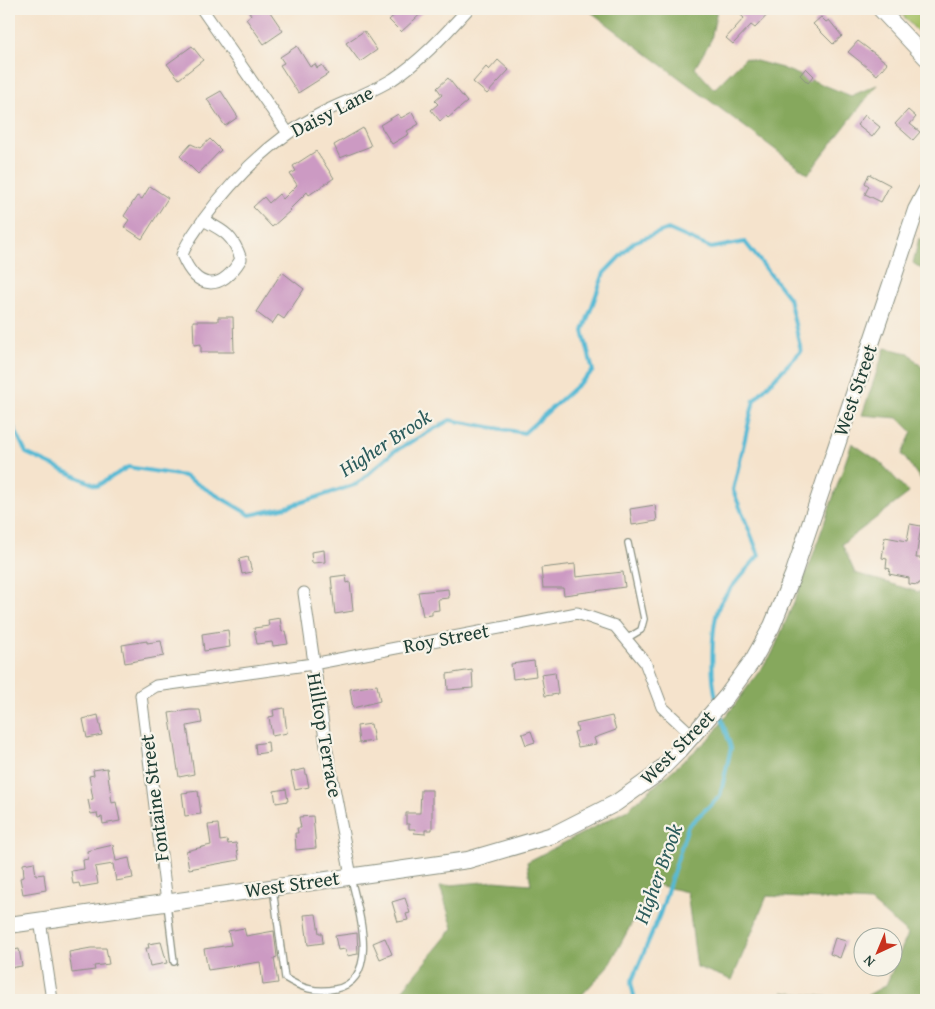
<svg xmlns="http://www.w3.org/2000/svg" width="935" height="1009" viewBox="0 0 935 1009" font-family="'Gentium Book Plus',serif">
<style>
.green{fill:#a8c269;stroke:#64804e}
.forest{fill:#86a85d;stroke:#527248}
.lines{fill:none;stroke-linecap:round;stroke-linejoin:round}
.stream{stroke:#55b9d4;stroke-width:4}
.building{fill:#cc9ac3}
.service-casing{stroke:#8a9080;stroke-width:8}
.minor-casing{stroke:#8a9080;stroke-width:13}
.tertiary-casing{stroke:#8a9080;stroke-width:17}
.secondary-casing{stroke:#8a9080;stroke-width:18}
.service{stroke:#fff;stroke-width:5.5}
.minor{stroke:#fff;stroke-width:11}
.tertiary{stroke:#fff;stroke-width:15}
.secondary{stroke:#fff;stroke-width:16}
.labels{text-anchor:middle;stroke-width:4.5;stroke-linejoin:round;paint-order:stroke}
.street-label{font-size:20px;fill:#1f3d34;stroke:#f7f3e8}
.water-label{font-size:21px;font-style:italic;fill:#2c5c5c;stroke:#f7f3e8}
</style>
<rect width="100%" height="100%" fill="#f7f3e8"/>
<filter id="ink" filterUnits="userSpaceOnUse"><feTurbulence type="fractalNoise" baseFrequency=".02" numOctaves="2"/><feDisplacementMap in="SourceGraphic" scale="10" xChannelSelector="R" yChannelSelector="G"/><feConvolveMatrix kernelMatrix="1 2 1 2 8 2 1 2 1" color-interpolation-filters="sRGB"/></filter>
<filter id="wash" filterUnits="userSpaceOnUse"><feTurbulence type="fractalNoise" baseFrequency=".0096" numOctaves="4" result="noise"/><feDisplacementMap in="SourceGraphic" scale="20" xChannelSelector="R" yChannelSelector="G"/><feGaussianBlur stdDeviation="1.12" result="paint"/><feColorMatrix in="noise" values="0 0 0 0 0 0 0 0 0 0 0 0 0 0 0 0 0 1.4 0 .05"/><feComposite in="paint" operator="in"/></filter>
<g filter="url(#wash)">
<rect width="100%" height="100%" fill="#f5e3cc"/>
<path class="green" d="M 897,9 L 926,9 L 926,41 Z"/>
<path class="forest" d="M 596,9 L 717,9 L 711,40 L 695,68 L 714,89 L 745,58 L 782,68 L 851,96 L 877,85 L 808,174 L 591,12 Z
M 919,238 L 926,245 L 926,272 L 913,263 Z
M 885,348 L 909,353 L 926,372 L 926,487 L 902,454 L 912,432 L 898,418 L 862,415 Z
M 852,443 L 880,462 L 909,493 L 842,544 L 855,573 L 918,592 L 926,592 L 926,1000 L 859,1000 L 886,985 L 908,934 L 871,902 L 767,896 L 732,980 L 697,967 L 687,892 L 653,884 L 608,967 L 577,1000 L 394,1000 L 453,928 L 440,886 L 494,881 L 531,884 L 527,862 L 627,810 L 711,737 L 772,654 L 810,564 Z
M 782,992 L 851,1000 L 791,1000 Z"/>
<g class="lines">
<path class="stream" d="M 9,417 L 26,453 L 97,486 L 128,467 L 184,476 L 250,515 L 287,507 L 357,484 L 393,452 L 450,420 L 524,433 L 593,371 L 583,331 L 604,273 L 634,242 L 668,229 L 711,248 L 745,242 L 789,298 L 801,351 L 754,400 L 733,490 L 759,555 C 750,566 723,595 719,606 C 711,628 710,679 717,701
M 635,1000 L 631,983 L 660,914 L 688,826 L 720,796 L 731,748 L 719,710"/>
</g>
<g id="blocks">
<path class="building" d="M 247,9 L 268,9 L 283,31 L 264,44 L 246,19 L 251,15 Z
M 401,9 L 426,9 L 401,32 L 389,20 Z
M 734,9 L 773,9 L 755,28 L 751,25 L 733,44 L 726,38 L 744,18 Z
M 821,17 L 826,22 L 829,20 L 842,36 L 833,44 L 813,24 Z
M 364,31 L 377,50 L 360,62 L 346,43 Z
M 858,41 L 887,63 L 877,75 L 848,52 Z
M 192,46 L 203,60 L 179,79 L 167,64 Z
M 297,46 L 310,67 L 315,64 L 317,68 L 322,65 L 328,74 L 298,93 L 280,65 L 284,63 L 280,57 Z
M 498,60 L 509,70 L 487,94 L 473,82 L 486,67 L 489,70 Z
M 806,68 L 814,76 L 808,83 L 800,75 Z
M 448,78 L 467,102 L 448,118 L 446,116 L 440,121 L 431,110 L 438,104 L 435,101 L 442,95 L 437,88 Z
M 221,91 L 238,117 L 225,126 L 207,99 Z
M 908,110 L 916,117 L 910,124 L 920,132 L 913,140 L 895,124 Z
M 412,112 L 419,124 L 407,131 L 409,134 L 392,144 L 380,125 L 398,114 L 401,118 Z
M 865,115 L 880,127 L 872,137 L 857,125 Z
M 363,128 L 371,146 L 340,158 L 334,145 Z
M 210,139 L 221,150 L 198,174 L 180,156 L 191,144 L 200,148 Z
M 316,151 L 334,178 L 309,195 L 307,192 L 289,210 L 290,211 L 272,227 L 253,207 L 264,197 L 269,203 L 279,194 L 283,199 L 297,185 L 290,174 L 296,171 L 293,166 Z
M 869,174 L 890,185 L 881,202 L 865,194 L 869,186 L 865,183 Z
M 150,186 L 168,198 L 142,239 L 124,227 L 129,220 L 124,216 L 137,196 L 142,199 Z
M 282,272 L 304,289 L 284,319 L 278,315 L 272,324 L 256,312 Z
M 218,317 L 233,317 L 234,352 L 201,352 L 201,344 L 194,345 L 193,321 L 218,321 Z
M 655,505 L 657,521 L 632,525 L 630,509 Z
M 910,524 L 921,526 L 916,558 L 926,558 L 926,580 L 924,583 L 919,583 L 918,585 L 909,584 L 909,578 L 889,574 L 890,569 L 886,568 L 887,559 L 882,558 L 885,537 L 907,541 Z
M 324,550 L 325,562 L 312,563 L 311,552 Z
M 248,557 L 252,572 L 242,574 L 239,559 Z
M 575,564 L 576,577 L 623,572 L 625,587 L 564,595 L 563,588 L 543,588 L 541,568 Z
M 346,575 L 347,583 L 350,582 L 353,611 L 335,614 L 331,577 Z
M 448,589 L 449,598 L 438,599 L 439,610 L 432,611 L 432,615 L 423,616 L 418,592 Z
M 280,618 L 282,632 L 285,631 L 288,644 L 273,646 L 272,642 L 257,644 L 254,628 L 269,626 L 268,620 Z
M 228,630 L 230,647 L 204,651 L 202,634 Z
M 147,641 L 147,643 L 161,641 L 164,656 L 125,663 L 122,645 Z
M 534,661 L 536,676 L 513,679 L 511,664 Z
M 472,670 L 473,688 L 448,690 L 447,674 Z
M 555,672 L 558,694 L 545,696 L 541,674 Z
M 377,685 L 380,701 L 353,708 L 350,689 Z
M 284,708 L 287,733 L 272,736 L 269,717 L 274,716 L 273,710 Z
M 190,710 L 200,710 L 202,723 L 187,726 L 194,774 L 179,777 L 169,713 Z
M 98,715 L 102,735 L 87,738 L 83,719 Z
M 612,716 L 616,730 L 594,738 L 596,744 L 578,747 L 574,732 L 578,731 L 576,724 Z
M 371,724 L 374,741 L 359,743 L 357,726 Z
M 531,731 L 535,742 L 526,745 L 522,734 Z
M 268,742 L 269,752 L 256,754 L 255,744 Z
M 107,768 L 112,803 L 116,802 L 120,821 L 103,824 L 102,817 L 98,818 L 97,813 L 91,814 L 88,800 L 93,799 L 89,776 L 94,775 L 93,770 Z
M 305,769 L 309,787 L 295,790 L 291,772 Z
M 286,789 L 288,801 L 276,803 L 274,791 Z
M 421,790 L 432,790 L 432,830 L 425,830 L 425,834 L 414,833 L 415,829 L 409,829 L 409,824 L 406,824 L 406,813 L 420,813 Z
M 198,791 L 201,814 L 185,816 L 182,793 Z
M 313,816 L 316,848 L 296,850 L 295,833 L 298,833 L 297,828 L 301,828 L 299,817 Z
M 218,824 L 220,841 L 227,840 L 228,844 L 236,843 L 239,860 L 189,869 L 186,851 L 211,845 L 208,825 Z
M 113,845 L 116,861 L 129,858 L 133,878 L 116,881 L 113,864 L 95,867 L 98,884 L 80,887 L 79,883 L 73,884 L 71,871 L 84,869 L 83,860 L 88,859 L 87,851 Z
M 34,862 L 36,875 L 44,874 L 46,890 L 23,894 L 20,878 L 24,877 L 23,864 Z
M 405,898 L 410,913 L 406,914 L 408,920 L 398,922 L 392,902 Z
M 316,914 L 319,933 L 322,933 L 323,943 L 308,945 L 304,915 Z
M 244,928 L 246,936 L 274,931 L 277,957 L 274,958 L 278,983 L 263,985 L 260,962 L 208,970 L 204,949 L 231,945 L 228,931 Z
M 357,933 L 358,954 L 347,956 L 345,949 L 338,950 L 335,936 Z
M 385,938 L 392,954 L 380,959 L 373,943 Z
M 835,938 L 846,941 L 840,958 L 830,954 Z
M 161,942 L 167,963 L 150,966 L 146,948 L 149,948 L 148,944 Z
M 91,948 L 106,948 L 109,964 L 94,966 L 95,970 L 72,973 L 69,952 Z
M 19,949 L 22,966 L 9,968 L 9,951 Z"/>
</g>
</g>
<g filter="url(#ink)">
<use href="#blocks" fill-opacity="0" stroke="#8a9080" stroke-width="1"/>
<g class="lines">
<g class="service-casing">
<path id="service" d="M 626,639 L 641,630 L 644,619 L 628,543
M 273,889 L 285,978 C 301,988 316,993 335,989 C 382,980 358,909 351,878
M 167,904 L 174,962"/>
</g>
<g class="minor-casing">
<path id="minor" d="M 202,9 L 288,133
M 203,220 C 224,231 233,235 241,259 C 221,292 197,291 182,255 C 187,241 195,232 203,220 C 234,178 271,140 318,115 C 342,102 369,94 393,79 C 423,59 444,35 468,9
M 304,593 L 326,746 L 351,876
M 167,902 L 141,695 L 156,686 L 313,664 L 577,613 L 615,626 L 645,662 L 662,707 L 693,736
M 40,920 L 52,1000"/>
</g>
<g class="tertiary-casing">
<path id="tertiary" d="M 880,9 L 926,58"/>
</g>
<g class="secondary-casing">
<path id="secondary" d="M 9,925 L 468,860 L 553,835 L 616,803 L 654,776 L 679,751 L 726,697 L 753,660 L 772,626 L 793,575 L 916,210 L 926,191"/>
</g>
<use href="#service" class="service"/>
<use href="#minor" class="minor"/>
<use href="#tertiary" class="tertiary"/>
<use href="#secondary" class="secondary"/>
</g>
</g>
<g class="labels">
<g class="street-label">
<text transform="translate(332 111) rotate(-27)" y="7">Daisy Lane</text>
<text transform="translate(855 390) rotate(-71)" y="7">West Street</text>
<text transform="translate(446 638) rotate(-11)" y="7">Roy Street</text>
<text transform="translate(325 735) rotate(80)" y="7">Hilltop Terrace</text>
<text transform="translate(677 747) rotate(-45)" y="7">West Street</text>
<text transform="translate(154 798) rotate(-97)" y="7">Fontaine Street</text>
<text transform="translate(292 884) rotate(-8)" y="7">West Street</text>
</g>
<g class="water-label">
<text transform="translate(385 443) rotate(-33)" y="7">Higher Brook</text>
<text transform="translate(658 874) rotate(-70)" y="7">Higher Brook</text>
</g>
</g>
<rect width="935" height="1009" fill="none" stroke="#f7f3e8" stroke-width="30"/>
<g transform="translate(878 952) rotate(224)"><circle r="24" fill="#f7f3e8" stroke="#a1aaa0"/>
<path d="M0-4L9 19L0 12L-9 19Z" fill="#c8321e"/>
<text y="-8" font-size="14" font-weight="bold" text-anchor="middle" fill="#1f3d34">N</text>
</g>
</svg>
